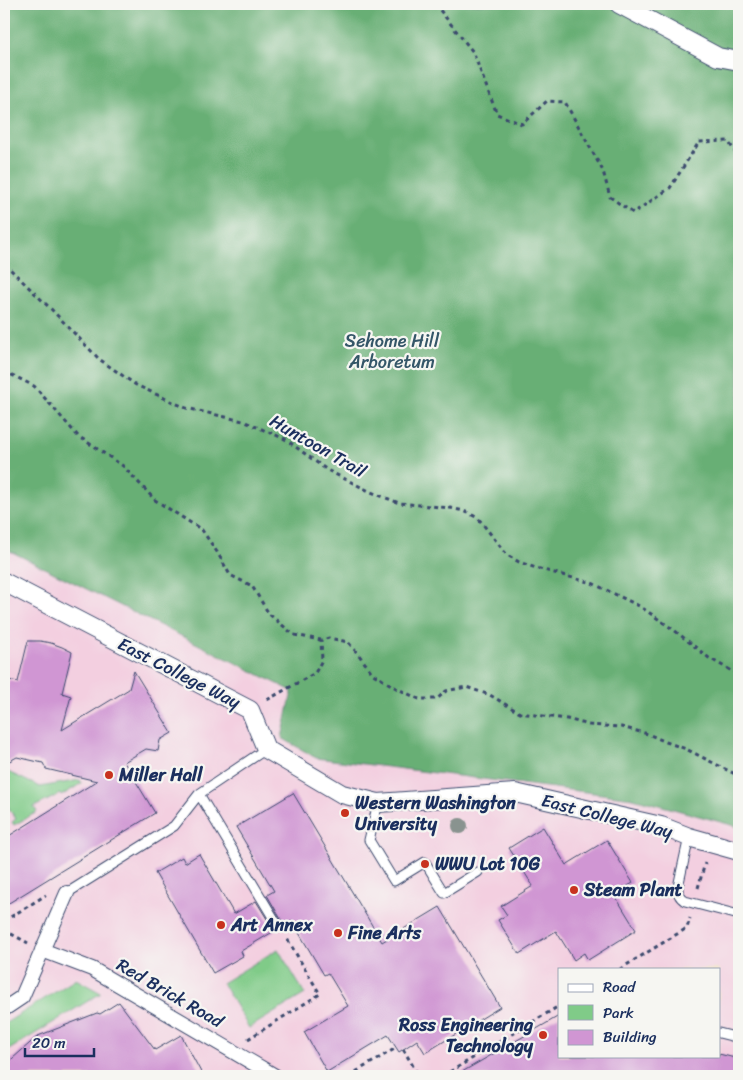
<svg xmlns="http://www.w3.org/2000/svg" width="743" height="1080" viewBox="0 0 743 1080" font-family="Sriracha,sans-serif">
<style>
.built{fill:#f3cfe0;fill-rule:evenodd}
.green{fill:#80cb88;stroke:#4e7d73}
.forest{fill:#68af74;stroke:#426f69}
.building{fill:#d096d3}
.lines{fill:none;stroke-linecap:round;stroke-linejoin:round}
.service-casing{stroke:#3b496d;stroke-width:11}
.pedestrian-casing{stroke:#3b496d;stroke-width:16}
.minor-casing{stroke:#3b496d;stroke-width:20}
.path{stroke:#3b496d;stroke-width:3;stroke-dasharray:4 4;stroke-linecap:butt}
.service{stroke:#fff;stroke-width:9}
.pedestrian{stroke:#fff;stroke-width:14}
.minor{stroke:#fff;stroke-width:18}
.tree{fill:#89938f}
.poi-dot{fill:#c8321e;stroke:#f6f6f2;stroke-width:2}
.labels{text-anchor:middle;stroke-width:4.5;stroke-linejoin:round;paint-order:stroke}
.park-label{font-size:18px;fill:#345668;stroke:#f6f6f2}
.street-label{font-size:18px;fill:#1b2f5e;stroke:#f6f6f2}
.poi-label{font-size:18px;font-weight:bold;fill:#1b2f5e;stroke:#f6f6f2;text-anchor:start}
</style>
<rect width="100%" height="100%" fill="#f6f6f2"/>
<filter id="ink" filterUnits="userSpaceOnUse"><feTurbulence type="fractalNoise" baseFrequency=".02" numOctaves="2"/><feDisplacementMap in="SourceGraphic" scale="10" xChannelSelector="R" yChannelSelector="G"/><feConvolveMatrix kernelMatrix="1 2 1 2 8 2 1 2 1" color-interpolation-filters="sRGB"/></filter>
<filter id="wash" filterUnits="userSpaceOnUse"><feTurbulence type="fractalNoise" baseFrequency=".0096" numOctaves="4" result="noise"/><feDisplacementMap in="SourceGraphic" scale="20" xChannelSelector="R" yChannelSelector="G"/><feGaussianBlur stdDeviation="1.12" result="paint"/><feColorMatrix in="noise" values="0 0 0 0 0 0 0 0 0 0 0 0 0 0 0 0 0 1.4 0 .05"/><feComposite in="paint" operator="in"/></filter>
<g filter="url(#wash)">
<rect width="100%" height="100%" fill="#f0debf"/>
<path class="built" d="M 4,548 L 292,691 L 282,738 L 633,798 L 739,827 L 739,1076 L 4,1076 ZM 559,969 L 719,969 L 719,1056 L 559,1056 Z"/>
<path class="green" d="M 4,770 L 40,787 L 80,780 L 82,783 L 61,796 L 60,794 L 34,807 L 37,812 L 14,825 L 12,822 L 16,819 L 4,801 Z
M 278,949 L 305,994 L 249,1028 L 222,983 Z
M 76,979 L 101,993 L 4,1053 L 4,1024 Z"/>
<path class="forest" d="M 4,4 L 739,4 L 739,827 L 633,798 L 316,758 L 282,738 L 292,691 L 4,548 Z"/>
<g id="blocks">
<path class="building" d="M 28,641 L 40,641 L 51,643 L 62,647 L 72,652 L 62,693 L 71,696 L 62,730 L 129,689 L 134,671 L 172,733 L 160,740 L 158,751 L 146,749 L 124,762 L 155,813 L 4,906 L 4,839 L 97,781 L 46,769 L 43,763 L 17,757 L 4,764 L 4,700 L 9,680 L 18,682 Z
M 293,793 L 382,942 L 440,907 L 500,1007 L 425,1053 L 417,1040 L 399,1052 L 388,1035 L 327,1072 L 304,1032 L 348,1006 L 328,973 L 324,975 L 292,921 L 283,927 L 282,921 L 267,895 L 274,891 L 236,827 Z
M 543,827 L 566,865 L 607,840 L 633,883 L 614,894 L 636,930 L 588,960 L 584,953 L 574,960 L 556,931 L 519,954 L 498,920 L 507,915 L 501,906 L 533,886 L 509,848 Z
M 199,854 L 234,914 L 256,901 L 272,927 L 276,930 L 241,951 L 243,956 L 213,973 L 155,873 L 182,857 L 185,863 Z
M 119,1002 L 155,1050 L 181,1035 L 203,1076 L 4,1076 L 4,1066 L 38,1036 L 97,1013 L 100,1014 Z
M 559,1016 L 559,1056 L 719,1056 L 719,1054 L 739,1059 L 739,1076 L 455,1076 Z"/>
</g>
</g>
<g filter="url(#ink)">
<use href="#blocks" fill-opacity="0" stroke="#3b496d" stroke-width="1"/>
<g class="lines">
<g class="service-casing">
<path id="service" d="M 199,794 L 277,924
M 378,803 L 369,840 L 394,881 L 425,862 L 444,893 L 478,872
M 689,837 L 678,887 C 678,894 679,897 685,901 L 739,915
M 67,893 L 174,826 L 199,794 L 266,749
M 719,1033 L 739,1038"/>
</g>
<g class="pedestrian-casing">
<path id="pedestrian" d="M 42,950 L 92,969 L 275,1076
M 4,1009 L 22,997 L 67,893"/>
</g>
<g class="minor-casing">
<path id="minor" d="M 619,4 L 718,57 L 739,61
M 4,582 L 250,710 L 266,749 L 342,794 L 378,803 L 515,793 L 661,826 L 689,837 L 739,851"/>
</g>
<path class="path" d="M 279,4 L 298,6 L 370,5 L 371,4
M 435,4 L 473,52 L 497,114 L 522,124 L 547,101 L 565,102 L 603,171 L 610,197 L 633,213 L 670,188 L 699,142 L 728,141 L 739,158
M 4,265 L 11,270 L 52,310 L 99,359 L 136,385 L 186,408 L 243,421 L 285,439 L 327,470 L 371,492 L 399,503 L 450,508 L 464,511 L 478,518 L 507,555 L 519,562 L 536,568 L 592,583 L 641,607 L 674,630 L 709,658 L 739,675
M 4,371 L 34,386 L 78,436 L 123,466 L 155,500 L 202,530 L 217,552 L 230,575 L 252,586 L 269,614 L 294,635 L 321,640 L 329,638 L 348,642 L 359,655 L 373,674 L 398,689 L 419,699 L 437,699 L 446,691 L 466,687 L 490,695 L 520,713 L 567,719 L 589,725 L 621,727 L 648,734 L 666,742 L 686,749 L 739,776
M 267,700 L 315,673 L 322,660 L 321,640
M 698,888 L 705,863
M 4,921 L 46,895
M 4,930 L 28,943
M 620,969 L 687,928 L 690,918
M 248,1039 L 320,994 L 286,937
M 403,1049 L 419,1076
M 349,1076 L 396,1048
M 443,1076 L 559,1006"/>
<use href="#service" class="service"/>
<use href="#pedestrian" class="pedestrian"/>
<use href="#minor" class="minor"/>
</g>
<circle class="tree" cx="460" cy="826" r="8"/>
</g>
<g class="poi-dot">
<circle cx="109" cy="775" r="5"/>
<circle cx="345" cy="813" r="5"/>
<circle cx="425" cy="864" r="5"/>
<circle cx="574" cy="890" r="5"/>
<circle cx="221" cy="925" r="5"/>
<circle cx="338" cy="933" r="5"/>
<circle cx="543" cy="1035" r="5"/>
</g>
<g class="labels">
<g class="park-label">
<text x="392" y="347">Sehome Hill<tspan x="392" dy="21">Arboretum</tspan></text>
</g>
<g class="street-label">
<text transform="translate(318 446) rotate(30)" y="6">Huntoon Trail</text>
<text transform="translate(179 673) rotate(27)" y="6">East College Way</text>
<text transform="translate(607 816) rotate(14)" y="6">East College Way</text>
<text transform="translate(170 993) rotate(30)" y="6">Red Brick Road</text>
</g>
<g class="poi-label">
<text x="119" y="781">Miller Hall</text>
<text x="355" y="809">Western Washington<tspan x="355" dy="21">University</tspan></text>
<text x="435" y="870">WWU Lot 10G</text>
<text x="584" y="896">Steam Plant</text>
<text x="231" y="931">Art Annex</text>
<text x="348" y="939">Fine Arts</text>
<text x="533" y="1031" text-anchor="end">Ross Engineering<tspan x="533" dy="21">Technology</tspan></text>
</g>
</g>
<rect width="743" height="1080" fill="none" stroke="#f6f6f2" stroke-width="20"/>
<rect x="558" y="968" width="162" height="90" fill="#f6f6f2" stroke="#9ea6b7"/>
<rect x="568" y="984" width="25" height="8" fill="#ffffff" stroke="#9ea6b7"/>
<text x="603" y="992" font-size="15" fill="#1b2f5e">Road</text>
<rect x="568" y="1005" width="25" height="15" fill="#80cb88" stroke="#9ea6b7"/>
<text x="603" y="1018" font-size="15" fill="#1b2f5e">Park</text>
<rect x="568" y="1030" width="25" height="15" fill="#d096d3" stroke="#9ea6b7"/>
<text x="603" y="1042" font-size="15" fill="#1b2f5e">Building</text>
<path d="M25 1048v8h69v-8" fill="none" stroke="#1b2f5e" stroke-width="2.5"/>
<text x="32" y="1048" font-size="15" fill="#1b2f5e" stroke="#f6f6f2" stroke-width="4" paint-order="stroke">20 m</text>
</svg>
